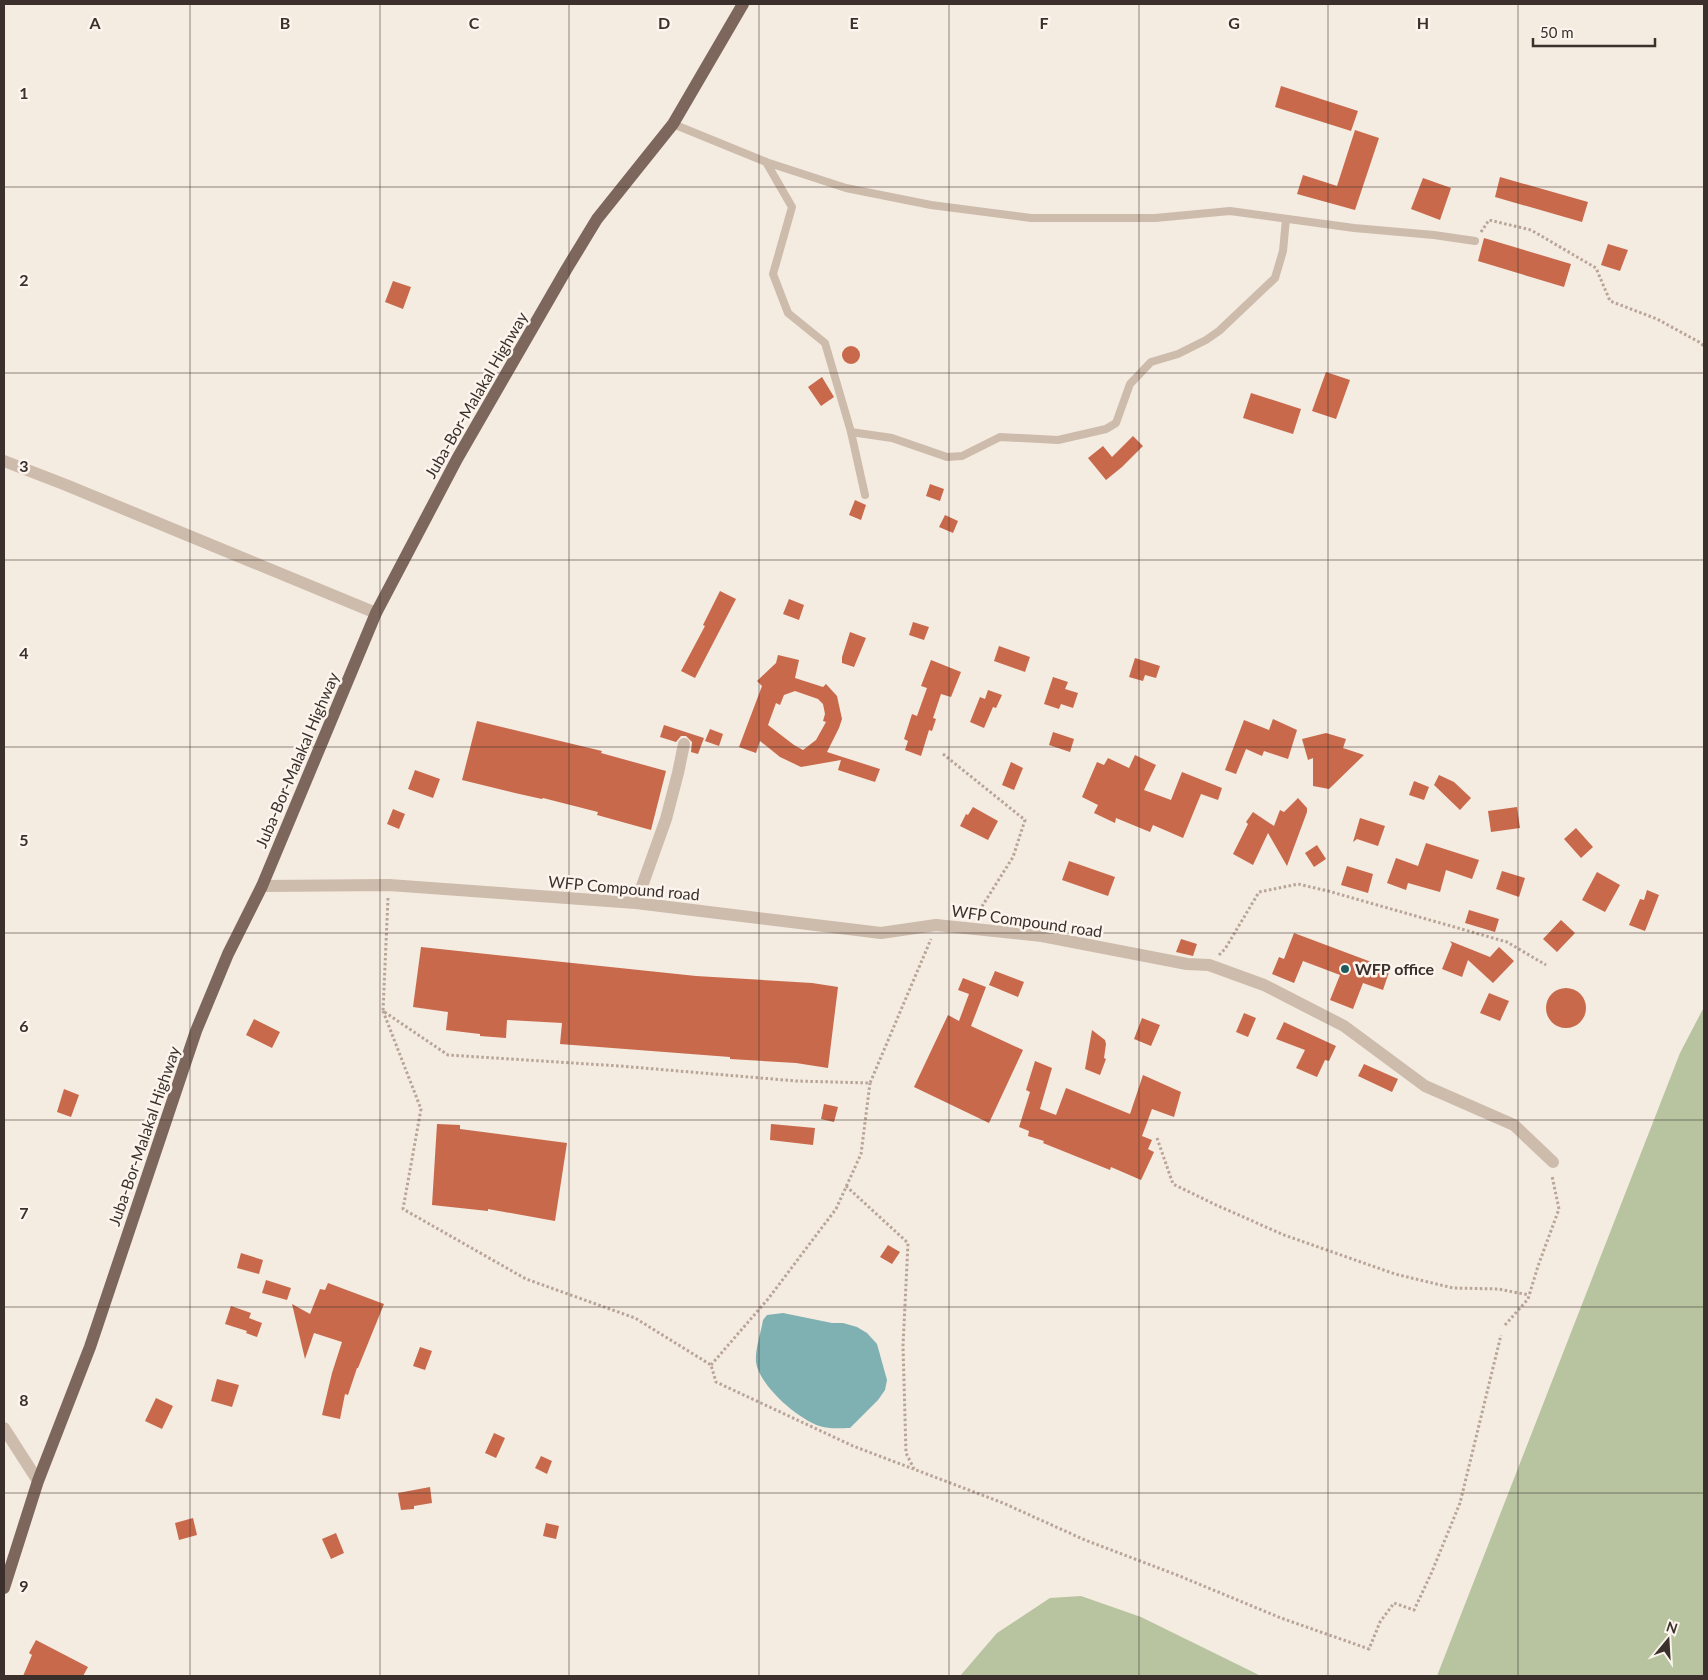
<svg xmlns="http://www.w3.org/2000/svg" width="1708" height="1680" viewBox="0 0 1708 1680" font-family="Lato,sans-serif">
<style>
.green{fill:#b8c4a0}
.water{fill:#7fb0b2}
.building{fill:#c8694b;fill-rule:evenodd}
.lines{fill:none;stroke-linecap:round;stroke-linejoin:round}
.path{stroke:#b9a596;stroke-width:3;stroke-dasharray:2.5 2.5;stroke-linecap:butt}
.service{stroke:#cdbbac;stroke-width:8}
.minor{stroke:#cdbbac;stroke-width:12}
.primary{stroke:#7d675c;stroke-width:12}
.grid{fill:none;stroke:#3b302b;stroke-width:1;stroke-opacity:0.55}
.poi-dot{fill:#1f5a5e;stroke:#fbf5ee;stroke-width:2}
.labels{text-anchor:middle;stroke-width:5;stroke-linejoin:round;paint-order:stroke}
.street-label{font-size:16px;fill:#3b302b;stroke:#fbf5ee}
.poi-label{font-size:16px;font-weight:bold;fill:#3b302b;stroke:#fbf5ee;text-anchor:start}
.grid-label{font-size:16px;text-anchor:middle;font-weight:bold;fill:#3b302b;stroke:#fbf5ee;stroke-width:5;stroke-linejoin:round;paint-order:stroke}
</style>
<rect width="100%" height="100%" fill="#f4ebe1"/>
<path class="green" d="M 1704,1007 L 1704,1676 L 1437,1676 L 1680,1053 Z
M 1081,1596 L 1141,1617 L 1261,1676 L 960,1676 L 997,1633 L 1050,1598 Z"/>
<path class="water" d="M 783,1313 L 832,1323 L 843,1323 L 857,1327 L 867,1333 L 877,1344 L 887,1380 L 885,1390 L 878,1400 L 850,1428 C 842,1428 831,1429 823,1427 C 801,1422 759,1386 756,1362 C 755,1349 761,1333 763,1320 L 767,1315 Z"/>
<path class="building" d="M 1281,86 L 1358,111 L 1351,131 L 1275,107 Z
M 1355,130 L 1379,138 L 1355,210 L 1297,194 L 1303,175 L 1337,186 Z
M 1500,177 L 1588,202 L 1582,222 L 1495,197 Z
M 1423,178 L 1451,188 L 1440,220 L 1411,209 Z
M 1484,238 L 1571,264 L 1564,287 L 1478,261 Z
M 1608,244 L 1628,250 L 1620,271 L 1601,265 Z
M 393,281 L 411,287 L 403,309 L 385,302 Z
M842 355a9 9 0 1 1 18 0a9 9 0 1 1-18 0Z
M 1326,372 L 1350,380 L 1336,419 L 1312,411 Z
M 822,377 L 834,397 L 821,406 L 808,387 Z
M 1251,393 L 1301,409 L 1293,434 L 1243,418 Z
M 1133,436 L 1143,446 L 1122,467 L 1106,480 L 1088,458 L 1103,446 L 1112,457 Z
M 930,484 L 944,489 L 940,501 L 926,496 Z
M 855,500 L 866,505 L 861,520 L 849,515 Z
M 945,515 L 958,521 L 953,533 L 939,527 Z
M 720,591 L 736,599 L 695,678 L 681,671 L 705,626 L 703,625 Z
M 789,599 L 804,605 L 799,620 L 783,614 Z
M 913,622 L 929,627 L 924,640 L 909,635 Z
M 850,632 L 866,638 L 854,667 L 842,663 L 842,657 Z
M 999,646 L 1030,657 L 1025,672 L 994,661 Z
M 778,655 L 799,660 L 795,678 L 823,687 L 826,684 L 837,696 L 842,719 L 839,728 L 827,752 L 880,769 L 875,782 L 838,770 L 841,760 L 801,767 L 780,757 L 760,741 L 756,753 L 739,747 L 762,686 L 757,681 L 776,663 ZM 795,691 L 818,699 L 823,704 L 825,714 L 823,721 L 826,722 L 816,740 L 803,750 L 794,745 L 768,725 L 776,703 L 780,705 L 784,695 Z
M 1135,658 L 1160,666 L 1156,678 L 1145,675 L 1143,681 L 1129,677 Z
M 931,660 L 961,672 L 951,697 L 941,694 L 933,718 L 936,719 L 932,731 L 929,730 L 921,756 L 905,750 L 908,741 L 904,739 L 912,714 L 917,716 L 927,688 L 921,686 Z
M 1053,677 L 1068,682 L 1065,689 L 1078,693 L 1073,708 L 1061,704 L 1059,709 L 1044,704 Z
M 988,690 L 1002,695 L 996,708 L 993,707 L 984,728 L 970,722 L 980,697 L 985,699 Z
M 1273,719 L 1297,730 L 1288,759 L 1264,751 L 1262,756 L 1246,749 L 1236,774 L 1225,770 L 1244,720 L 1269,730 Z
M 477,721 L 602,751 L 601,753 L 666,771 L 651,830 L 597,815 L 598,812 L 543,798 L 542,799 L 515,793 L 462,780 Z
M 664,725 L 704,738 L 698,754 L 691,752 L 692,742 L 686,736 L 681,736 L 676,742 L 660,737 Z
M 710,729 L 723,734 L 719,746 L 705,741 Z
M 1053,732 L 1074,739 L 1070,752 L 1049,745 Z
M 1326,733 L 1346,739 L 1343,748 L 1364,755 L 1329,789 L 1313,786 L 1313,758 L 1308,760 L 1302,739 Z
M 1135,755 L 1156,765 L 1144,790 L 1171,800 L 1182,772 L 1222,788 L 1218,800 L 1201,794 L 1183,838 L 1153,825 L 1150,832 L 1116,818 L 1115,823 L 1094,813 L 1098,805 L 1082,797 L 1097,762 L 1104,765 L 1108,758 L 1129,768 Z
M 1011,762 L 1023,768 L 1014,790 L 1002,785 Z
M 415,770 L 440,779 L 433,798 L 408,789 Z
M 1439,775 L 1454,782 L 1471,798 L 1460,810 L 1434,785 Z
M 1414,781 L 1429,787 L 1424,800 L 1409,795 Z
M 1298,798 L 1307,808 L 1307,812 L 1287,866 L 1268,833 L 1253,865 L 1233,854 L 1248,824 L 1246,822 L 1253,812 L 1274,826 L 1280,810 L 1284,812 Z
M 973,807 L 998,821 L 988,840 L 960,826 L 966,814 L 968,815 Z
M 1517,807 L 1520,828 L 1491,832 L 1488,811 Z
M 393,809 L 405,814 L 399,829 L 387,824 Z
M 1360,818 L 1385,826 L 1378,846 L 1357,839 L 1353,842 Z
M 1576,828 L 1593,847 L 1581,858 L 1564,839 Z
M 1426,843 L 1479,860 L 1472,879 L 1446,870 L 1440,892 L 1408,883 L 1406,890 L 1387,883 L 1396,858 L 1418,866 Z
M 1317,845 L 1326,859 L 1314,867 L 1305,853 Z
M 1069,861 L 1115,877 L 1108,896 L 1062,880 Z
M 1347,866 L 1373,874 L 1368,893 L 1341,885 Z
M 1502,871 L 1525,878 L 1519,897 L 1496,889 Z
M 1597,872 L 1620,885 L 1605,912 L 1582,900 Z
M 1647,890 L 1659,895 L 1645,931 L 1629,925 L 1640,899 L 1644,900 Z
M 1469,910 L 1499,919 L 1495,932 L 1465,923 Z
M 1561,920 L 1575,933 L 1557,952 L 1543,939 Z
M 1294,933 L 1390,969 L 1383,990 L 1363,983 L 1353,1009 L 1330,1000 L 1340,975 L 1303,961 L 1294,983 L 1272,974 L 1279,957 L 1284,959 Z
M 1181,939 L 1197,944 L 1193,956 L 1176,952 Z
M 1450,941 L 1490,957 L 1499,947 L 1514,961 L 1493,983 L 1468,960 L 1462,977 L 1442,969 L 1452,944 Z
M 421,947 L 696,976 L 812,983 L 838,987 L 828,1068 L 796,1063 L 730,1059 L 730,1057 L 560,1044 L 562,1023 L 507,1020 L 506,1038 L 480,1036 L 480,1034 L 446,1030 L 448,1012 L 413,1007 Z
M 995,971 L 1024,982 L 1018,997 L 989,985 Z
M 963,978 L 986,987 L 971,1026 L 1023,1050 L 989,1123 L 914,1087 L 948,1015 L 959,1021 L 969,994 L 958,990 Z
M1546 1008a20 20 0 1 1 40 0a20 20 0 1 1-40 0Z
M 1489,993 L 1509,1001 L 1500,1021 L 1480,1013 Z
M 1244,1013 L 1256,1018 L 1248,1037 L 1236,1032 Z
M 1142,1018 L 1160,1025 L 1151,1046 L 1134,1039 Z
M 254,1019 L 280,1032 L 272,1048 L 246,1035 Z
M 1284,1022 L 1336,1046 L 1329,1061 L 1325,1060 L 1317,1077 L 1296,1068 L 1305,1050 L 1276,1039 Z
M 1092,1030 L 1105,1040 L 1106,1044 L 1104,1058 L 1106,1059 L 1100,1075 L 1085,1069 Z
M 1035,1061 L 1052,1068 L 1040,1109 L 1056,1115 L 1066,1088 L 1130,1114 L 1143,1075 L 1181,1092 L 1174,1117 L 1152,1109 L 1142,1136 L 1152,1140 L 1148,1149 L 1154,1152 L 1141,1180 L 1111,1167 L 1110,1170 L 1043,1143 L 1044,1141 L 1028,1136 L 1029,1131 L 1019,1127 L 1030,1092 L 1026,1090 Z
M 1364,1064 L 1398,1079 L 1392,1092 L 1358,1076 Z
M 64,1089 L 79,1095 L 71,1117 L 57,1112 Z
M 824,1104 L 838,1107 L 834,1122 L 821,1119 Z
M 437,1124 L 460,1125 L 460,1129 L 567,1143 L 555,1221 L 488,1209 L 488,1211 L 432,1205 Z
M 771,1124 L 815,1128 L 813,1145 L 770,1140 Z
M 888,1245 L 900,1252 L 892,1264 L 880,1257 Z
M 241,1253 L 263,1260 L 259,1274 L 237,1268 Z
M 266,1280 L 291,1288 L 287,1300 L 262,1293 Z
M 328,1283 L 384,1304 L 358,1368 L 357,1368 L 348,1395 L 345,1394 L 340,1419 L 322,1415 L 332,1373 L 342,1342 L 314,1333 L 305,1359 L 292,1304 L 310,1314 L 320,1289 L 325,1290 Z
M 231,1306 L 251,1313 L 249,1318 L 262,1323 L 257,1337 L 246,1333 L 247,1331 L 225,1324 Z
M 420,1347 L 432,1351 L 425,1370 L 413,1366 Z
M 217,1379 L 239,1385 L 232,1407 L 211,1401 Z
M 156,1398 L 173,1406 L 162,1429 L 145,1421 Z
M 494,1433 L 505,1438 L 496,1458 L 485,1453 Z
M 541,1456 L 552,1461 L 547,1474 L 535,1468 Z
M 430,1487 L 432,1503 L 414,1506 L 414,1509 L 401,1510 L 398,1493 Z
M 193,1518 L 197,1535 L 179,1540 L 175,1523 Z
M 546,1523 L 559,1526 L 556,1539 L 543,1536 Z
M 336,1533 L 344,1553 L 331,1559 L 322,1539 Z
M 36,1640 L 88,1667 L 83,1676 L 23,1676 L 32,1655 L 29,1653 Z"/>
<g class="lines">
<path class="path" d="M 1481,232 L 1489,220 L 1531,230 L 1596,268 L 1610,301 L 1657,319 L 1699,342 L 1704,346
M 943,754 L 1025,820 L 1013,857 L 981,908 L 968,913
M 388,898 L 383,1011 L 448,1055 L 620,1066 L 796,1081 L 870,1083 L 931,939
M 1219,955 L 1225,949 L 1259,892 L 1298,884 L 1328,891 L 1507,942 L 1546,965
M 383,1011 L 421,1109 L 403,1209 L 526,1279 L 635,1318 L 711,1365 L 716,1382 L 853,1446 L 1003,1503 L 1085,1540 L 1177,1575 L 1281,1618 L 1369,1649 L 1380,1622 L 1394,1603 L 1414,1610 L 1431,1574 L 1460,1503 L 1501,1335
M 1157,1138 L 1173,1184 L 1214,1204 L 1284,1235 L 1395,1274 L 1453,1288 L 1498,1289 L 1529,1295
M 846,1186 L 908,1243 L 903,1346 L 906,1453 L 914,1469
M 1505,1325 L 1528,1299 L 1538,1266 L 1559,1209 L 1552,1176
M 711,1365 L 768,1299 L 836,1209 L 861,1154 L 870,1083"/>
<path class="service" d="M 673,124 L 766,162 L 846,188 L 931,205 L 1031,218 L 1155,218 L 1230,211 L 1354,228 L 1434,235 L 1475,241
M 766,162 L 792,207 L 773,274 L 788,313 L 825,343 L 851,432 L 865,495
M 851,432 L 892,438 L 947,457 L 962,456 L 1000,437 L 1058,440 L 1106,429 L 1116,423 L 1130,384 L 1151,362 L 1178,354 L 1206,340 L 1219,331 L 1275,278 L 1283,251 L 1286,219"/>
<path class="minor" d="M 4,461 L 66,485 L 376,613
M 262,886 L 389,885 L 636,903 L 881,933 L 936,925 L 1042,936 L 1187,964 L 1209,965 L 1264,985 L 1344,1026 L 1425,1086 L 1514,1125 L 1553,1162
M 636,903 L 666,819 L 678,773 L 684,744
M 4,1428 L 38,1481"/>
<path class="primary" d="M 4,1588 L 38,1481 L 90,1347 L 196,1031 L 228,954 L 262,886 L 376,613 L 457,459 L 566,270 L 597,219 L 673,124 L 743,4"/>
</g>
<path class="grid" d="M 190,4 L 190,1676M 380,4 L 380,1676M 569,4 L 569,1676M 759,4 L 759,1676M 949,4 L 949,1676M 1139,4 L 1139,1676M 1328,4 L 1328,1676M 1518,4 L 1518,1676M 4,187 L 1704,187M 4,373 L 1704,373M 4,560 L 1704,560M 4,747 L 1704,747M 4,933 L 1704,933M 4,1120 L 1704,1120M 4,1307 L 1704,1307M 4,1493 L 1704,1493"/>
<circle class="poi-dot" cx="1345" cy="969" r="5"/>
<g class="labels">
<g class="street-label">
<text transform="translate(476 395) rotate(-60)" y="6">Juba-Bor-Malakal Highway</text>
<text transform="translate(297 760) rotate(-67)" y="6">Juba-Bor-Malakal Highway</text>
<text transform="translate(624 888) rotate(5)" y="6">WFP Compound road</text>
<text transform="translate(1027 921) rotate(8)" y="6">WFP Compound road</text>
<text transform="translate(144 1136) rotate(-71)" y="6">Juba-Bor-Malakal Highway</text>
</g>
<g class="poi-label">
<text x="1355" y="975">WFP office</text>
</g>
</g>
<g class="grid-label">
<text x="95" y="29">A</text>
<text x="285" y="29">B</text>
<text x="474" y="29">C</text>
<text x="664" y="29">D</text>
<text x="854" y="29">E</text>
<text x="1044" y="29">F</text>
<text x="1234" y="29">G</text>
<text x="1423" y="29">H</text>
<text x="24" y="99">1</text>
<text x="24" y="286">2</text>
<text x="24" y="472">3</text>
<text x="24" y="659">4</text>
<text x="24" y="846">5</text>
<text x="24" y="1032">6</text>
<text x="24" y="1219">7</text>
<text x="24" y="1406">8</text>
<text x="24" y="1592">9</text>
</g>
<rect width="1708" height="1680" fill="none" stroke="#3b302b" stroke-width="10"/>
<g transform="translate(1668 1640) rotate(18)" stroke="#fbf5ee" stroke-width="4" paint-order="stroke">
<path d="M0-4L9 19L0 12L-9 19Z" fill="#3b302b"/>
<text y="-8" font-size="14" font-weight="bold" text-anchor="middle" fill="#3b302b">N</text>
</g>
<path d="M1533 38v8h122v-8" fill="none" stroke="#3b302b" stroke-width="2.5"/>
<text x="1540" y="38" font-size="15" fill="#3b302b" stroke="#fbf5ee" stroke-width="4" paint-order="stroke">50 m</text>
</svg>
